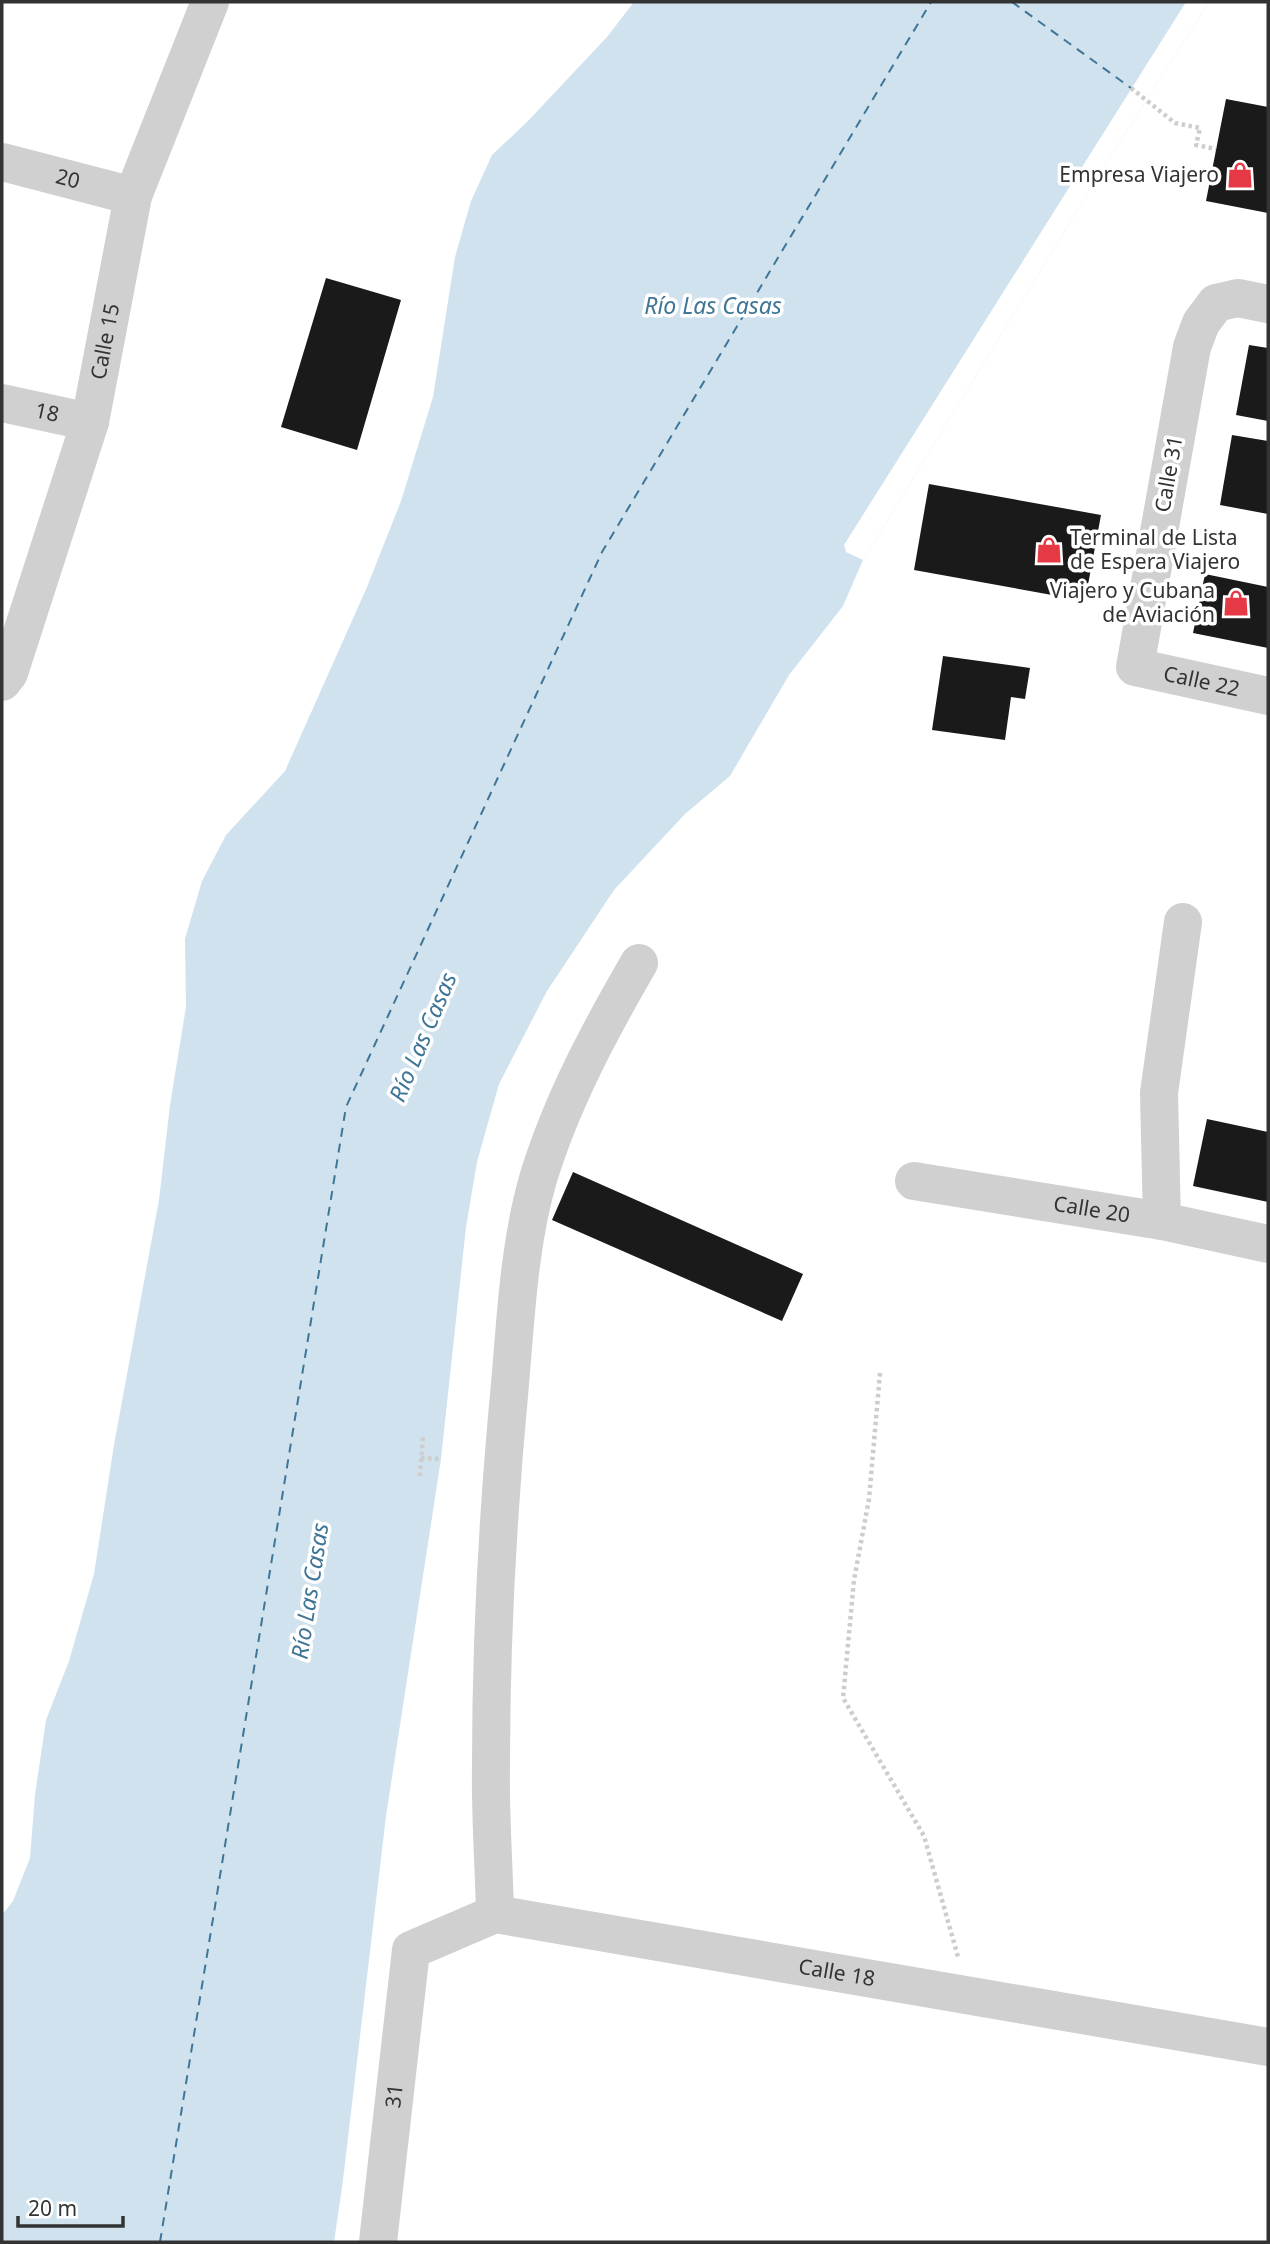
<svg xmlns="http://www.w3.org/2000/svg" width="1270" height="2244" viewBox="0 0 1270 2244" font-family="'Noto Sans',sans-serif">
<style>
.water{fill:#cfe2ee}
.pier{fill:#fff}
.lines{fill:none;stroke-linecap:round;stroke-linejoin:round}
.ferry{stroke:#3f7597;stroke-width:2;stroke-dasharray:9 7;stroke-linecap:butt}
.building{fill:#1a1a1a}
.path{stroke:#cdcdcd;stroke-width:4.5;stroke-dasharray:3.5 3.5;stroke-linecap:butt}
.minor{stroke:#d0d0d0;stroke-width:38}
.labels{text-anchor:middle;stroke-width:7;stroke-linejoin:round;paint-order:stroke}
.poi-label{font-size:21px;fill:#333;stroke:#fff;text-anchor:end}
.street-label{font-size:21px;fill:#333;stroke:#fff}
.water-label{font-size:23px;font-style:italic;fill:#3f7597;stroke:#fff}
</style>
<rect width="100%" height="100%" fill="#fff"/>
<path class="water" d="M 634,2 L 1209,2 L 1112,154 L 863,560 L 843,606 L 789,675 L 730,776 L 685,814 L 614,890 L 547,991 L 499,1084 L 477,1162 L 466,1227 L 441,1459 L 386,1816 L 343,2180 L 334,2242 L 2,2242 L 2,1915 L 13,1901 L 30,1858 L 35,1795 L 46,1720 L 69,1661 L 94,1574 L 114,1445 L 159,1200 L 170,1105 L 186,1007 L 185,939 L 202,881 L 226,835 L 285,771 L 367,587 L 401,501 L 433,397 L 455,257 L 471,201 L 492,155 L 527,122 L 607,37 Z"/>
<path class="pier" d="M 1186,2 L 1209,2 L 1112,154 L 863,560 L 846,552 L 844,545 Z"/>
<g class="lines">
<path class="ferry" d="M 1012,2 L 1131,88
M 160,2242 L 346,1107 L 602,552 L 931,2"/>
</g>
<path class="building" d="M 1226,99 L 1268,107 L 1268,213 L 1206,201 Z
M 326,278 L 401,300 L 357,450 L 281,427 Z
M 1249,345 L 1268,348 L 1268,421 L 1236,415 Z
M 1232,435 L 1268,441 L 1268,514 L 1220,505 Z
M 929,484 L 1101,515 L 1085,601 L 914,570 Z
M 1205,574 L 1268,587 L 1268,648 L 1193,633 Z
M 943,656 L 1030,668 L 1025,699 L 1011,697 L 1005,740 L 932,730 Z
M 1207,1119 L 1268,1132 L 1268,1202 L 1193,1186 Z
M 573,1172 L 803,1274 L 782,1321 L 552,1220 Z"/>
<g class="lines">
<path class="path" d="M 1131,88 L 1175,123 L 1200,128 L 1196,145 L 1216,149
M 880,1373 L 869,1499 L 854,1580 L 843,1698 L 924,1836 L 958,1957
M 421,1458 L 441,1459
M 420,1476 L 423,1437"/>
<g class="minor">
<path id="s1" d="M 2,162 L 133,196"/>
<path id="s2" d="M 1268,304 L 1238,298 L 1216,303 L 1201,323 L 1192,347 L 1135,667 L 1268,696"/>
<path id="s3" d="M 2,403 L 90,422"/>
<path id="s4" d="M 2,682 L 9,673 L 90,422 L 133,196 L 210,2"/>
<path id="s5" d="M 914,1181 L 1162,1221 L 1268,1244"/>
<path d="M 1162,1221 L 1159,1093 L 1183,922"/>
<path d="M 495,1914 C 494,1864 490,1815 491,1765 C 491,1638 498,1510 510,1384 C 516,1315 519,1245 538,1179 C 561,1103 599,1032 639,963"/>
<path id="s6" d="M 378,2242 L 411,1950 L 495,1914 L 1268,2047"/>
</g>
</g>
<defs>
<g id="shop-bare" transform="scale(2.1)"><path d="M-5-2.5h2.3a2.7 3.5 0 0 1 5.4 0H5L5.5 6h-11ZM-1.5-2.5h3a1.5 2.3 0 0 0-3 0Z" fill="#e63946" stroke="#fff" stroke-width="2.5" paint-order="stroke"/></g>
</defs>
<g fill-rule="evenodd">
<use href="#shop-bare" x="1240" y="175"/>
<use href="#shop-bare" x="1049" y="550"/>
<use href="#shop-bare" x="1236" y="603"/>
</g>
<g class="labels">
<g class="poi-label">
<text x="1219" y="182">Empresa Viajero</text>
<text x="1070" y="545" text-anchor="start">Terminal de Lista<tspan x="1070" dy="24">de Espera Viajero</tspan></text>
<text x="1215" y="598">Viajero y Cubana<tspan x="1215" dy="24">de Aviación</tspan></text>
</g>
<g class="street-label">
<text dy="7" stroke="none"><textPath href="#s1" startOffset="68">20</textPath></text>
<text dy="7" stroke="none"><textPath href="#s4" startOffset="357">Calle 15</textPath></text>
<text dy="7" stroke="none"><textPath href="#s3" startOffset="46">18</textPath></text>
<text transform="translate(1169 474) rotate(-80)" y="7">Calle 31</text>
<text dy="7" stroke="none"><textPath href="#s2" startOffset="497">Calle 22</textPath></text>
<text dy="7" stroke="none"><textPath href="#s5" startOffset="180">Calle 20</textPath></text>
<text dy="7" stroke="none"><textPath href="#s6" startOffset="732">Calle 18</textPath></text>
<text dy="7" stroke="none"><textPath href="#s6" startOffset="147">31</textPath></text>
</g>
<g class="water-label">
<text x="713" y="314">Río Las Casas</text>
<text transform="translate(423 1037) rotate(-67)" y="8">Río Las Casas</text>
<text transform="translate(310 1591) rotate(-81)" y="8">Río Las Casas</text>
</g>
</g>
<rect width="1270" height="2244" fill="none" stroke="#333333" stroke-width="7"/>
<path d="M18 2216v10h105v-10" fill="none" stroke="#333333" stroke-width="3.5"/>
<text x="28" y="2216" font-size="21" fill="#333333" stroke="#ffffff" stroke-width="5" paint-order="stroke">20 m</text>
</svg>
